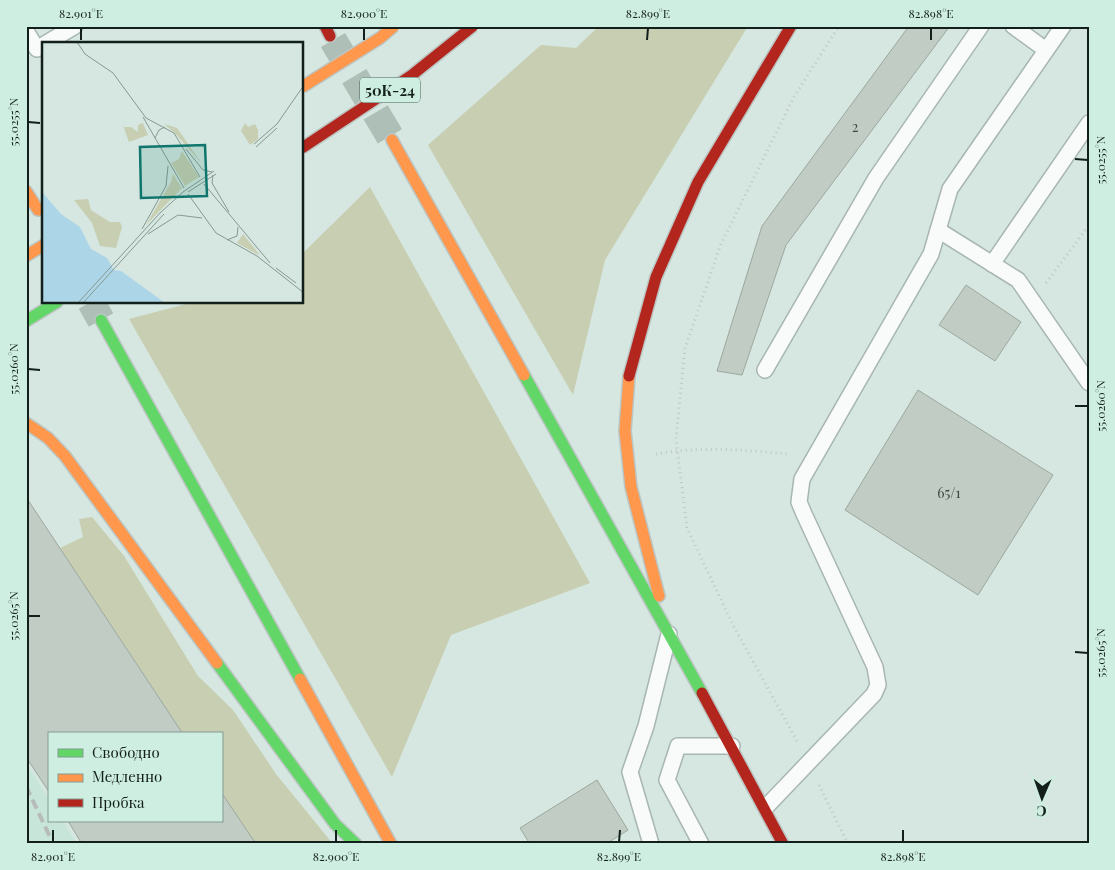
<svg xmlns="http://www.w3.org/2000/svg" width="1115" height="870" font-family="'Playfair Display',serif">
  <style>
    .built { fill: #c7e5d9 }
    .green { fill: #c8ceb1 }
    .building { fill: #c1ccc4; stroke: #9ca79f }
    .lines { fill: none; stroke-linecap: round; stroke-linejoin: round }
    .primary-tunnel { stroke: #aebfb8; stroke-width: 28; stroke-dasharray: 28 14; stroke-linecap: butt }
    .lane-casing { stroke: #a8b6b1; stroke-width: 18 }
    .fast-casing { stroke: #bcc5c2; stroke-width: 14 }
    .slow-casing { stroke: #bcc5c2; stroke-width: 14 }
    .jam-casing { stroke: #bcc5c2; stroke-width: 14 }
    .path { stroke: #c1c6c4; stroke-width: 3; stroke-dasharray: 1 4; stroke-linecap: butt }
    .lane { stroke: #f9fbfa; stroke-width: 15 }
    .fast { stroke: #63d668; stroke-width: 11 }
    .slow { stroke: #ff974d; stroke-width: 11 }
    .jam { stroke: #b3261e; stroke-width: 11 }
    .rail { stroke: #b7bcbb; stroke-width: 4; stroke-dasharray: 10 5; stroke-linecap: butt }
    .slow-bridge-casing { stroke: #bcc5c2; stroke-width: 14; stroke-linecap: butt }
    .jam-bridge-casing { stroke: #bcc5c2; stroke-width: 14; stroke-linecap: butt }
    .slow-bridge { stroke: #ff974d; stroke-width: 11 }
    .jam-bridge { stroke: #b3261e; stroke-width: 11 }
    .ticks { fill: none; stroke: #131f1a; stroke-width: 2 }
    .labels { text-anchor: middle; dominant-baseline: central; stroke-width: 4; stroke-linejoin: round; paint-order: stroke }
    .number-label { font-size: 14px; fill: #3e4a44 }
    .shield { fill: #ceeee1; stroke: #4b5d56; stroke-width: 1 }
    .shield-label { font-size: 15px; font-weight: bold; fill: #131f1a }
    .inset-road { fill: none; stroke: #879791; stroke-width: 1 }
    .view { fill: #0f766e; fill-opacity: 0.15; stroke: #0f766e; stroke-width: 2.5 }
    .inset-edge { fill: none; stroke: #131f1a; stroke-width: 2.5 }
    .neatline { fill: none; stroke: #131f1a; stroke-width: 2 }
    .ticks-label { font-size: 12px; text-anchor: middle; fill: #131f1a }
  </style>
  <rect width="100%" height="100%" fill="#d5e7e0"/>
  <polygon class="built" points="26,763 49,799 49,821 63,821 77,844 26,844"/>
  <g class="green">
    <polygon points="599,26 748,26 605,260 573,395 428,145 541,45 576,48"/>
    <polygon points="370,187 590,583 451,635 392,777 129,319 190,303 302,302 303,253"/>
    <polygon points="92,517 124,556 198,676 233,710 276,774 333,844 256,844 221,792 221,734 183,734 60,548 83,537 79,519"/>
  </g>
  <g class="building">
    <polygon points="909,26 950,26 786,245 742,375 717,371 762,226"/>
    <polygon points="966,285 1021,322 995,361 939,325"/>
    <polygon points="918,390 1053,475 978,595 845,510"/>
    <polygon points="26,497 183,734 49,734 49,792 26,757"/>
    <polygon points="597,780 628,830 606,844 530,844 520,828"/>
    <polygon points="221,792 256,844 82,844 68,821 221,821"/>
  </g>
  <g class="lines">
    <g class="primary-tunnel">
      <polyline points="333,40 392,140"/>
      <polyline points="91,302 101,320"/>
    </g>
    <defs>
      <g id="lane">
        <polyline points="1013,26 1046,50"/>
        <polyline points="26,31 37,49 44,45"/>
        <polyline points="45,44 75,26"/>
        <polyline points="938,230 1018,280 1089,383"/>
        <polyline points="992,264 1089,123"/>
        <polyline points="765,370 876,178 981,26"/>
        <polyline points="766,807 874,694 878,685 875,667 804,514 799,502 802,479 931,254 950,189 1063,26"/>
        <polyline points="651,844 630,772 646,726 669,634"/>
        <polyline points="701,844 667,780 678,746 732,746"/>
      </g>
      <g id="fast">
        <polyline points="101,320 300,679"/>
        <polyline points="26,321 57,302"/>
        <polyline points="524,375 702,693"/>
        <polyline points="217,663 335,824 356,844"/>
      </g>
      <g id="slow">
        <polyline points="392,140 524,375"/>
        <polyline points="26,191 38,210"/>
        <polyline points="26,256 44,245"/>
        <polyline points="629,376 625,431 631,487 659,596"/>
        <polyline points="26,423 48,438 65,456 217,663"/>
        <polyline points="300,679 391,844"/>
      </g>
      <g id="jam">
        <polyline points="325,26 330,36"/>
        <polyline points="629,376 656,277 698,182 791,26"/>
        <polyline points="702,693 783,844"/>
      </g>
    </defs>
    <use href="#lane" class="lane-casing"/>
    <use href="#fast" class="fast-casing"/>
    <use href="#slow" class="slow-casing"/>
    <use href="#jam" class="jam-casing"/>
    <g class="path">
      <polyline points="1046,283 1089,225"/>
      <path d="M656 454C701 446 744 450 789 454"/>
      <polyline points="797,741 733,625 687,528 676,439 685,348 721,244 795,95 839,26"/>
      <polyline points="819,785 848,844"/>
    </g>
    <use href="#lane" class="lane"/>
    <use href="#fast" class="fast"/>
    <use href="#slow" class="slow"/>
    <use href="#jam" class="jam"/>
    <polyline class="rail" points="26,786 50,837"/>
    <defs>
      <polyline id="slow-bridge" points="302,87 380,38 394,26"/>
      <polyline id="jam-bridge" points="302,148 412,75 473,26"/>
    </defs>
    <use href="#slow-bridge" class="slow-bridge-casing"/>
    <use href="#jam-bridge" class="jam-bridge-casing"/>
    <use href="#slow-bridge" class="slow-bridge"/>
    <use href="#jam-bridge" class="jam-bridge"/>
  </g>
  <path class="ticks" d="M81 40V28M364 40V28M647 40 648 28M931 40V28M28 122 40 123M1075 159 1088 160M28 369 40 370M1075 406H1088M28 616H40M1075 652 1088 653M53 842V830M336 842V830M619 842 620 830M903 842V830"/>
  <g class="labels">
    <g class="number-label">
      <text x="855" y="126">2</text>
      <text x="949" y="492">65/1</text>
    </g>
    <rect class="shield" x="360" y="77.5" width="60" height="25" rx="4"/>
    <g class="shield-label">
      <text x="390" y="90">50К-24</text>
    </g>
  </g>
  <g transform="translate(42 42)">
    <rect width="261" height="261" fill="#d5e7e0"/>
    <path d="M80 80 82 85H89L96 90V83L101 81 106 93 87 100ZM203 81 206 85 213 82 216 88V97L208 103 199 89ZM122 82 135 86 160 122 132 90ZM140 109 157 135 143 144 129 121 137 117ZM131 132 140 146 104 183 129 140ZM46 157 49 168 68 180H78L80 185 74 206 58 204 50 181 32 158ZM201 192 217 212V213L195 201Z" fill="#c8ceb1"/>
    <path d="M0 150 19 172 38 185 49 207 65 216 72 228 79 229 123 261H0Z" fill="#acd6e8"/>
    <path class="inset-road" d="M35 0 43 12 71 31 104 76 132 91 158 135M101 75 142 146M113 96 117 88 123 85M212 102 235 82 262 43M214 105 235 86M144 107 161 128 170 130M171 133 170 141 187 170M162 142 228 221M146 150 174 132M146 152 174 191 215 214 262 251M100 187 124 144 126 124M106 192 136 173 160 176M185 198 195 194 196 185M234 226 254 241M35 262 118 171 141 150 172 129M40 262 122 172"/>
    <path class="view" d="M163 103 165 154 99 156 98 105Z"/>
    <rect width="261" height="261" class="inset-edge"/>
  </g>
  <rect width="1115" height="870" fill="none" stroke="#ceeee1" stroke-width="55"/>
  <rect x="48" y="732" width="175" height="90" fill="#ceeee1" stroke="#839b91"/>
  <rect x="58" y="749" width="25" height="8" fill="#63d668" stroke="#839b91"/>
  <text x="92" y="758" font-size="15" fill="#131f1a">Свободно</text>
  <rect x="58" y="774" width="25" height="8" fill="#ff974d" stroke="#839b91"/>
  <text x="92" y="782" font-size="15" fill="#131f1a">Медленно</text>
  <rect x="58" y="799" width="25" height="8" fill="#b3261e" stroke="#839b91"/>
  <text x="92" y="808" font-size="15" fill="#131f1a">Пробка</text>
  <g transform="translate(1042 798) rotate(182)" stroke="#ceeee1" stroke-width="4" paint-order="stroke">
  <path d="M0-4L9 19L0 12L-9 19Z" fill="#131f1a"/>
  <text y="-8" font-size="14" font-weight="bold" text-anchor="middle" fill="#131f1a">С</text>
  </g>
  <rect x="28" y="28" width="1060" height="814" class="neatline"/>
  <g class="ticks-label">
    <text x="81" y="18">82.901°E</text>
    <text x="364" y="18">82.900°E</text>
    <text x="648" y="18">82.899°E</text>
    <text x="931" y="18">82.898°E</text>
    <text transform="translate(14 122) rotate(-90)" y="4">55.0255°N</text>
    <text transform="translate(1101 160) rotate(-90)" y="4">55.0255°N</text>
    <text transform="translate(14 369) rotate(-90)" y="4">55.0260°N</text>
    <text transform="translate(1101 406) rotate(-90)" y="4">55.0260°N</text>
    <text transform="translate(14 616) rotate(-90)" y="4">55.0265°N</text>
    <text transform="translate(1101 653) rotate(-90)" y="4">55.0265°N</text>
    <text x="53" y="861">82.901°E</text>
    <text x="336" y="861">82.900°E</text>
    <text x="619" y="861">82.899°E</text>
    <text x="903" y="861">82.898°E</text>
  </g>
</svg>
